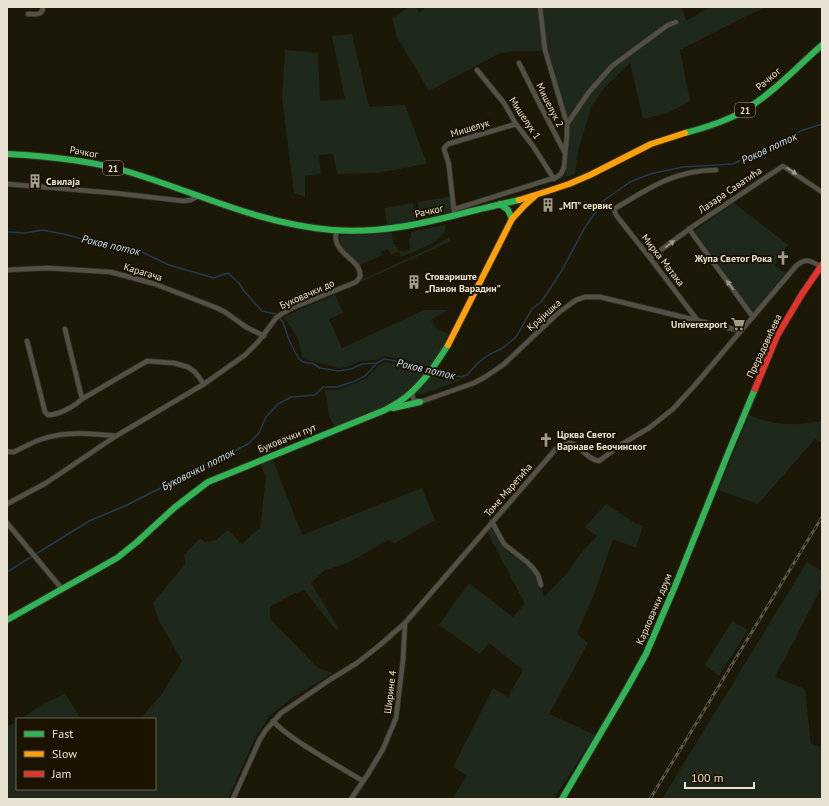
<svg xmlns="http://www.w3.org/2000/svg" width="829" height="806" font-family="'PT Sans',sans-serif">
  <style>
    .green { fill: #1e291b }
    .lines { fill: none; stroke-linecap: round; stroke-linejoin: round }
    .stream { stroke: #243a50; stroke-width: 1.5 }
    .street-casing { stroke: #343126; stroke-width: 6 }
    .fast-casing { stroke: #343126; stroke-width: 8 }
    .slow-casing { stroke: #343126; stroke-width: 8 }
    .jam-casing { stroke: #343126; stroke-width: 8 }
    .street { stroke: #535045; stroke-width: 4.5 }
    .fast { stroke: #30b455; stroke-width: 6 }
    .slow { stroke: #ff9f0a; stroke-width: 6 }
    .jam { stroke: #e5322d; stroke-width: 6 }
    .rail-casing { stroke: #5b584d; stroke-width: 3 }
    .rail { stroke: #1b1200; stroke-width: 1.5; stroke-dasharray: 4.5; stroke-linecap: butt }
    .oneway { fill: #9d998b }
    .labels { text-anchor: middle; dominant-baseline: central; stroke-width: 4; stroke-linejoin: round; paint-order: stroke }
    .shield { fill: #1b1200; stroke: #aaa492; stroke-width: 1 }
    .shield-label { font-size: 9px; font-weight: bold; fill: #e7e2d1 }
    .street-label { font-size: 10px; fill: #e7e2d1; stroke: #1b1200 }
    .poi-label { font-size: 10px; font-weight: bold; fill: #e7e2d1; stroke: #1b1200; text-anchor: start }
    .water-label { font-size: 11px; font-style: italic; fill: #c4dffd; stroke: #1b1200 }
  </style>
  <rect width="100%" height="100%" fill="#1c1808"/>
  <g class="green">
    <polygon points="409,7 416,7 419,13 426,7 682,7 686,21 710,7 767,7 748,15 680,50 690,101 668,113 643,119 630,63 605,87 591,107 578,151 575,174 565,177 567,125 546,51 516,51 500,53 429,91 397,37 392,18"/>
    <polygon points="352,34 369,107 405,105 427,164 376,173 337,174 333,154 319,155 321,174 305,176 305,197 294,193 282,97 285,50 318,53 320,101 345,99 332,36"/>
    <polygon points="452,196 453,210 451,217 424,221 424,216 420,217 418,202"/>
    <polygon points="413,203 417,223 387,228 385,208"/>
    <polygon points="734,203 788,245 776,261 777,262 775,265 776,267 779,268 786,273 753,312 694,231"/>
    <path d="M446 225C446 228 445 231 443 234 435 245 414 251 401 257L399 251 391 255 388 249 381 252 382 255 360 265C353 256 339 249 339 236L392 233 393 244H395V247H397L398 251 410 250 409 239H411V232Z"/>
    <polygon points="449,237 451,241 359,283 361,280 431,248"/>
    <polygon points="335,294 343,313 329,319 342,348 424,310 448,310 431,320 436,328 450,335 441,351 430,367 396,358 384,356 376,360 361,361 350,366 339,368 308,360 302,357 298,338 284,317"/>
    <path d="M385 362 427 372C423 377 419 381 414 386 392 407 364 415 335 427L329 416 325 390H338L356 383 367 378 379 365Z"/>
    <polygon points="434,373 462,380 420,395 417,394 416,391"/>
    <path d="M749 415C775 426 794 426 822 421V443L815 439 758 504 718 490Z"/>
    <polygon points="272,458 302,535 422,488 435,520 395,543 388,540 348,563 325,570 311,583 339,629 336,630 304,590 291,595 270,607 270,619 318,668 333,673 292,698 270,715 256,736 228,799 7,799 7,727 17,721 17,789 155,789 155,719 140,719 162,694 182,661 159,621 153,603 186,563 184,555 200,538 205,542 216,540 228,530 242,544 253,533 260,529 266,477 261,465"/>
    <polygon points="606,504 635,523 643,526 636,548 613,539 594,594 577,634 588,643 549,714 595,735 554,799 452,799 467,776 453,767 493,688 508,697 523,670 489,643 480,654 439,625 469,583 513,617 525,604 488,533 492,526 509,553 528,565 541,585 544,597 569,571 581,553 597,536 585,527"/>
    <polygon points="807,562 822,571 822,587 775,677 805,689 811,744 822,747 822,799 662,799"/>
    <polygon points="732,621 748,630 719,676 705,665"/>
    <polygon points="65,694 81,719 20,719 45,703"/>
  </g>
  <g class="lines">
    <g class="stream">
      <polyline points="7,232 25,233 43,230 68,235 112,247 139,250 148,255 169,265 214,278 228,273 239,283 244,291 262,311 276,314 283,322 289,340 295,352 299,359 303,362 307,363 312,363 320,368 339,371 351,369 362,364 377,363 384,359 396,361 430,370"/>
      <polyline points="434,371 461,377 467,375 478,363 490,354 501,349 509,343 516,337 532,309 542,301 561,272 584,229 603,201 630,182 650,174 683,167 733,164 803,130 822,124"/>
      <polyline points="7,572 89,521 125,506 248,444 259,433 266,417 278,404 291,397 315,395 323,387 337,387 355,381 365,376 377,363"/>
    </g>
    <defs>
      <g id="street">
        <path d="M28 14C35 14 43 16 43 7"/>
        <polyline points="519,63 537,99 565,153"/>
        <polyline points="477,70 504,103 516,124 533,146 554,179"/>
        <polyline points="567,124 589,92 612,66 668,25 676,22"/>
        <polyline points="7,184 114,193 184,201 191,200 198,196"/>
        <polyline points="455,209 557,177 561,174 564,167 567,135 567,124 545,50 540,7"/>
        <path d="M454 211 449 166C448 159 445 154 444 148L448 144 516 124"/>
        <polyline points="689,229 753,317"/>
        <polyline points="650,258 692,227 783,166 822,192"/>
        <polyline points="7,270 48,268 110,272 122,275 155,284 217,308 225,312 246,327 264,336"/>
        <path d="M698 321 650 258 616 215 614 210 616 208C649 188 675 170 716 170"/>
        <polyline points="65,329 82,399"/>
        <path d="M27 341 45 412 48 415C59 415 75 406 82 399L147 361 174 363 188 367 195 372 204 384"/>
        <polyline points="413,391 412,395 414,400 420,402 474,383 485,377 503,365 558,313 569,305 576,300 585,297 600,297 741,331"/>
        <path d="M7 451 10 452H14C22 448 31 443 39 440 64 431 91 433 116 436"/>
        <path d="M7 504 46 483 116 436 204 384 245 355 258 342 276 318 283 313 292 308 356 282 360 277C363 262 338 255 336 240 335 236 336 233 337 230"/>
        <polyline points="492,522 504,544 527,562 533,568 538,575 541,585"/>
        <polyline points="7,523 62,589"/>
        <path d="M273 721C282 731 292 737 302 744 322 757 343 769 363 781"/>
        <path d="M233 799 260 739 266 730 281 713 331 679 357 663 380 645 405 623 555 450C577 430 581 459 599 461L622 444 649 428 673 409 695 385 796 266C805 258 811 260 821 267"/>
        <polyline points="351,799 368,774 383,749 396,718 403,660 405,623"/>
      </g>
      <g id="fast">
        <path d="M685 133C704 128 724 122 742 112 772 94 796 68 822 45"/>
        <path d="M7 154C49 156 89 160 129 172 198 193 259 224 332 230 380 234 426 223 472 211 488 207 503 204 519 200"/>
        <polyline points="500,204 508,210 512,219"/>
        <polyline points="393,408 420,402"/>
        <path d="M7 620 117 558 137 542 174 508 208 482 385 410C392 406 400 402 407 396 424 382 436 364 448 345"/>
        <polyline points="562,799 626,690 646,654 678,579 727,456 755,389"/>
      </g>
      <g id="slow">
        <polyline points="519,200 548,191 569,184 590,175 651,144 685,133"/>
        <polyline points="448,345 512,219 525,205 535,196"/>
      </g>
      <polyline id="jam" points="755,389 777,336 802,294 822,265"/>
    </defs>
    <use href="#street" class="street-casing"/>
    <use href="#fast" class="fast-casing"/>
    <use href="#slow" class="slow-casing"/>
    <use href="#jam" class="jam-casing"/>
    <use href="#street" class="street"/>
    <use href="#fast" class="fast"/>
    <use href="#slow" class="slow"/>
    <use href="#jam" class="jam"/>
    <defs>
      <polyline id="rail" points="650,799 822,517"/>
    </defs>
    <use href="#rail" class="rail-casing"/>
    <use href="#rail" class="rail"/>
  </g>
  <defs><path id="oneway-solid" d="M-6-.8H1V-3.2L6.5 0L1 3.2V.8H-6Z"/></defs>
  <g class="oneway">
    <use href="#oneway-solid" transform="translate(792 171) rotate(34)"/>
    <use href="#oneway-solid" transform="translate(670 244) rotate(-37)"/>
    <use href="#oneway-solid" transform="translate(730 285) rotate(-126)"/>
  </g>
  <defs>
    <symbol id="building-bare" viewBox="-9 -9 18 18"><path d="M-4-6H4V6H1V3H-1V6H-4ZM-2.5-4.3h1.7v1.8h-1.7ZM.8-4.3h1.7v1.8H.8ZM-2.5-1h1.7V.8h-1.7ZM.8-1h1.7V.8H.8Z" fill="#a09b8b" stroke="#1b1200" stroke-width="2.5" paint-order="stroke"/></symbol>
    <symbol id="church-bare" viewBox="-9 -9 18 18"><path d="M-1.2-6h2.4v3.5h3.3v2.4h-3.3V6h-2.4V-.1h-3.3v-2.4h3.3Z" fill="#a09b8b" stroke="#1b1200" stroke-width="2.5" paint-order="stroke"/></symbol>
    <symbol id="supermarket-bare" viewBox="-9 -9 18 18"><path d="M-6-5.5h2.5l.6 2H6L4.5 2H-2.5L-4.4-4H-6ZM-1.5 3.2a1.3 1.3 0 1 0 .1 0ZM3 3.2a1.3 1.3 0 1 0 .1 0Z" fill="#a09b8b" stroke="#1b1200" stroke-width="2.5" paint-order="stroke"/></symbol>
  </defs>
  <g fill-rule="evenodd">
    <use href="#building-bare" x="25" y="171" width="20" height="20"/>
    <use href="#building-bare" x="538" y="195" width="20" height="20"/>
    <use href="#church-bare" x="773" y="248" width="20" height="20"/>
    <use href="#building-bare" x="404" y="272" width="20" height="20"/>
    <use href="#supermarket-bare" x="728" y="314" width="20" height="20"/>
    <use href="#church-bare" x="536" y="430" width="20" height="20"/>
  </g>
  <g class="labels">
    <g class="shield">
      <rect x="735" y="103" width="20" height="14" rx="3"/>
      <rect x="103" y="161" width="20" height="14" rx="3"/>
    </g>
    <g class="shield-label">
      <text x="745" y="110">21</text>
      <text x="113" y="168">21</text>
    </g>
    <g class="street-label">
      <text transform="translate(768 79) rotate(-41)">Рачког</text>
      <text transform="translate(550 105) rotate(63)">Мишелук 2</text>
      <text transform="translate(525 118) rotate(56)">Мишелук 1</text>
      <text transform="translate(470 128) rotate(-17)">Мишелук</text>
      <text transform="translate(84 152) rotate(10)">Рачког</text>
      <text transform="translate(730 190) rotate(-34)">Лазара Саватића</text>
      <text transform="translate(429 211) rotate(-13)">Рачког</text>
      <text transform="translate(663 260) rotate(52)">Мирка Матака</text>
      <text transform="translate(143 272) rotate(17)">Карагача</text>
      <text transform="translate(307 294) rotate(-24)">Буковачки до</text>
      <text transform="translate(544 315) rotate(-42)">Крајишка</text>
      <text transform="translate(764 346) rotate(-65)">Прерадовићева</text>
      <text transform="translate(287 438) rotate(-22)">Буковачки пут</text>
      <text transform="translate(508 490) rotate(-49)">Томе Маретића</text>
      <text transform="translate(654 609) rotate(-67)">Карловачки друм</text>
      <text transform="translate(390 692) rotate(-83)">Ширине 4</text>
    </g>
    <g class="poi-label">
      <text x="46" y="181">Свилаја</text>
      <text x="559" y="205">„МП” сервис</text>
      <text x="772" y="258" text-anchor="end">Жупа Светог Рока</text>
      <text x="425" y="276">Стовариште<tspan x="425" dy="12">„Панон Варадин”</tspan></text>
      <text x="727" y="324" text-anchor="end">Univerexport</text>
      <text x="557" y="434">Црква Светог<tspan x="557" dy="12">Варнаве Беочинског</tspan></text>
    </g>
    <g class="water-label">
      <text transform="translate(769 148) rotate(-25)">Роков поток</text>
      <text transform="translate(111 245) rotate(13)">Роков поток</text>
      <text transform="translate(426 369) rotate(13)">Роков поток</text>
      <text transform="translate(198 469) rotate(-27)">Буковачки поток</text>
    </g>
  </g>
  <rect width="829" height="806" fill="none" stroke="#e7e2d1" stroke-width="16"/>
  <rect x="16" y="718" width="140" height="72" fill="#1b1200" stroke="#6d6554"/>
  <rect x="24" y="731" width="20" height="6" fill="#30b455" stroke="#6d6554"/>
  <text x="52" y="738" font-size="12" fill="#e7e2d1">Fast</text>
  <rect x="24" y="751" width="20" height="6" fill="#ff9f0a" stroke="#6d6554"/>
  <text x="52" y="758" font-size="12" fill="#e7e2d1">Slow</text>
  <rect x="24" y="771" width="20" height="6" fill="#e5322d" stroke="#6d6554"/>
  <text x="52" y="778" font-size="12" fill="#e7e2d1">Jam</text>
  <path d="M685 782v6h69v-6" fill="none" stroke="#e7e2d1" stroke-width="2"/>
  <text x="691" y="782" font-size="12" fill="#e7e2d1" stroke="#1b1200" stroke-width="3" paint-order="stroke">100 m</text>
</svg>
